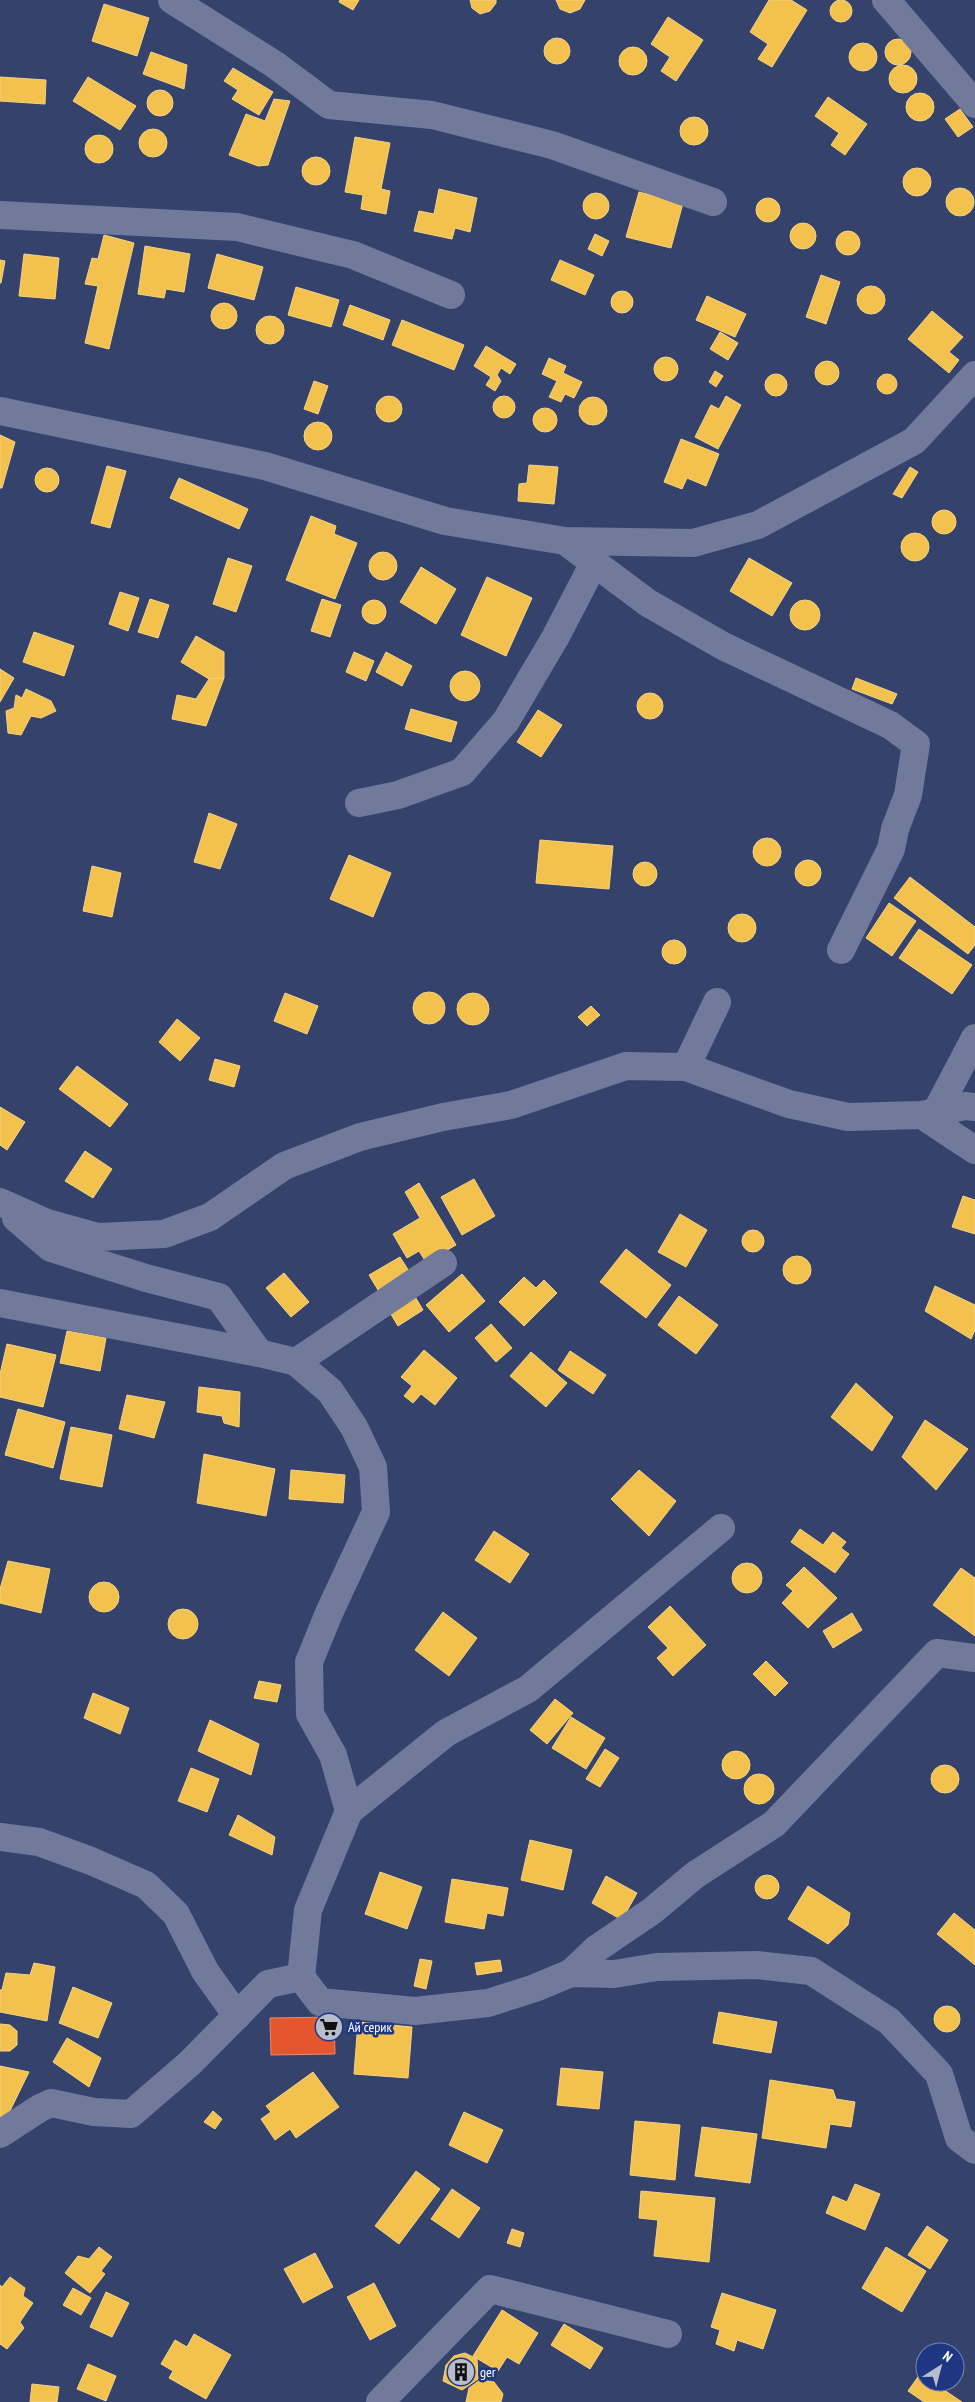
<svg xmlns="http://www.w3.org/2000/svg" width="975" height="2402" font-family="'PT Sans Narrow',sans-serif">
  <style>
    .homes { fill: #f2c14e; stroke: #f6d483 }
    .shops { fill: #e4572e; stroke: #ec896d }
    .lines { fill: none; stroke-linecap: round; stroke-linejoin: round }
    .street { stroke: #717a9a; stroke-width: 28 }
    .labels { text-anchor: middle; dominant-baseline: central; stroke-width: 5; stroke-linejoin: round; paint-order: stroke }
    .poi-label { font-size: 14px; fill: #fff; stroke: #1f3683; text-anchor: start }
  </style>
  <rect width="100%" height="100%" fill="#35436c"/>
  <g class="homes">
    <circle cx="841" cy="11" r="11"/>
    <polygon points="340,0 359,0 353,10 339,2"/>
    <polygon points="470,0 496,0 496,3 490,11 480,14 472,8"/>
    <polygon points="556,0 585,0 580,9 570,13 560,9"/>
    <polygon points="769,0 791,0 807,10 772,67 758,59 768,44 750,32"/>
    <polygon points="104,4 149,18 137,56 92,41"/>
    <polygon points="668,17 703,40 676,81 661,71 670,57 651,44"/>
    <circle cx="557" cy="51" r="13"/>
    <circle cx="898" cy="52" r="13"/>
    <circle cx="863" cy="57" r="14"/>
    <circle cx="633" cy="61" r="14"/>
    <polygon points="151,52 187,65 184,89 143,74"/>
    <circle cx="903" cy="79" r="14"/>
    <polygon points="233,68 273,92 259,115 232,99 238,90 224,81"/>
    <polygon points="0,77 46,80 45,104 0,101"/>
    <polygon points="88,77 136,106 120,130 73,101"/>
    <circle cx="160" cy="103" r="13"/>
    <circle cx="920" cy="107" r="14"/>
    <polygon points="828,97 867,124 845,155 831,145 839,133 815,116"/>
    <polygon points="274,99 290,101 268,165 258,166 229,155 246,114 265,121"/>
    <polygon points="960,109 973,127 958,137 945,119"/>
    <circle cx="694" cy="131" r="14"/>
    <circle cx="153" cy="143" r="14"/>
    <circle cx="99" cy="149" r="14"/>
    <polygon points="355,137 390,143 381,189 390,191 386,214 361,209 363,195 345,192"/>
    <circle cx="316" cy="171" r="14"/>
    <circle cx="917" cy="182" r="14"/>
    <circle cx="960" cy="202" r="14"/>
    <polygon points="439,189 477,198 470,232 455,228 452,239 414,231 419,211 434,214"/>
    <polygon points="639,192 683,203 671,248 626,237"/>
    <circle cx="596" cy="206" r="13"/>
    <circle cx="768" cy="210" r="12"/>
    <circle cx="803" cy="236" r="13"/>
    <circle cx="848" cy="243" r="12"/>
    <polygon points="595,234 609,241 602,256 588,249"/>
    <polygon points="104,235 134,243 109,349 85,343 98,286 85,284 92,258 98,259"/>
    <polygon points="145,246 190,254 184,292 166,289 164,298 138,294"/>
    <polygon points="24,254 59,258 55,299 19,296"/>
    <polygon points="217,254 263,267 254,300 208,288"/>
    <polygon points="0,260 5,261 1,283 0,283"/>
    <polygon points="560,260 594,275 585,295 551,280"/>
    <polygon points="821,275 840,282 826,324 806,317"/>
    <circle cx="871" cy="300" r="14"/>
    <polygon points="296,287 339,300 331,327 288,315"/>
    <circle cx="622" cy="302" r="11"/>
    <polygon points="707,296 746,314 735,337 696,320"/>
    <circle cx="224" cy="316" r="13"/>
    <polygon points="350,305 390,320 383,340 343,325"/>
    <polygon points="932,311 963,337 949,352 959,360 949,373 908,339"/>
    <circle cx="270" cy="330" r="14"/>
    <polygon points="402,320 464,345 454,370 392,345"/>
    <polygon points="720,332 738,343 728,360 710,349"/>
    <polygon points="486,346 516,364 510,374 501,368 497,375 501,381 495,391 486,385 491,377 474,366"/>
    <circle cx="666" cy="369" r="12"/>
    <polygon points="549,358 566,366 563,373 582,382 574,398 565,394 561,402 549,397 557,381 542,374"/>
    <circle cx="827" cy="373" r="12"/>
    <polygon points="715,371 723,376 716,387 709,382"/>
    <circle cx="887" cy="384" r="10"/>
    <circle cx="776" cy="385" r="11"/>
    <polygon points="314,381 328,386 318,414 304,409"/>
    <circle cx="504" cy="407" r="11"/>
    <circle cx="389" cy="409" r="13"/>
    <polygon points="726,396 741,405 718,449 695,437 711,405 719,409"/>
    <circle cx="593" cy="411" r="14"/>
    <circle cx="545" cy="420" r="12"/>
    <circle cx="318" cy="436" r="14"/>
    <polygon points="0,435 15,442 2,488 0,488"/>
    <polygon points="681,439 719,454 706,486 687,478 682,489 664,482"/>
    <polygon points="529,465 558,467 554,504 518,501 519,484 527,483"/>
    <polygon points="107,466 126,471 110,528 91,523"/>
    <polygon points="910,467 918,472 902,498 893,494"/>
    <circle cx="47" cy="480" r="12"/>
    <polygon points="179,478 248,509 239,529 170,498"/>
    <circle cx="944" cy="522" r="12"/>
    <polygon points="311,516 336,526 334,534 357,543 335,599 286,580"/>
    <circle cx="915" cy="547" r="14"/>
    <circle cx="383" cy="566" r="14"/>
    <polygon points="228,558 252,566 236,612 213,604"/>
    <polygon points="749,558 792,583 772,616 730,591"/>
    <polygon points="421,567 456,589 436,624 400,602"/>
    <polygon points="487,577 532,598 506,656 461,635"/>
    <polygon points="120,592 139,598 128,631 109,624"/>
    <polygon points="150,599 169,605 158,638 138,632"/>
    <polygon points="322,599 341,605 330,637 311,631"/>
    <circle cx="805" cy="615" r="15"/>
    <circle cx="374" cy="612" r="12"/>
    <polygon points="34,632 74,646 64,676 23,662"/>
    <polygon points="196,636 224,652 224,678 209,679 181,662"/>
    <polygon points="354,652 374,661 366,681 346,672"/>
    <polygon points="386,652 412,666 402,686 376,672"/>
    <polygon points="0,669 14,678 0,702"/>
    <circle cx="465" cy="686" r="15"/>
    <polygon points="224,678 206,726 172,719 177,695 196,699 209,679"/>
    <polygon points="856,678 897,694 892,704 852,689"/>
    <polygon points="26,689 51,701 56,711 41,718 31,716 21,735 8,733 6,711 14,708 16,695 22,698"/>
    <circle cx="650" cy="706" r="13"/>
    <polygon points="411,709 457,722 451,742 405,729"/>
    <polygon points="538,710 562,725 541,757 517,742"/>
    <polygon points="209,813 237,824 220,869 194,862"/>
    <circle cx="767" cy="852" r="14"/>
    <polygon points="540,840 613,846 609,889 536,883"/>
    <polygon points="349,855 391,873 373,917 330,899"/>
    <circle cx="808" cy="873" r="13"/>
    <circle cx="645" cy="874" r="12"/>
    <polygon points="92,866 121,873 112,917 83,911"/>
    <polygon points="910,877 975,927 975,945 968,954 894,898"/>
    <polygon points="889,903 916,921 892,956 866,938"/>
    <circle cx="742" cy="928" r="14"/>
    <polygon points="919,929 972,965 952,994 899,958"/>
    <circle cx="674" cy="952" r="12"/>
    <circle cx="429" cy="1008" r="16"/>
    <polygon points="285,993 318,1006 307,1034 274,1021"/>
    <circle cx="473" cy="1009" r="16"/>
    <polygon points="591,1006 600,1015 587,1026 578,1017"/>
    <polygon points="177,1019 200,1038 180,1061 159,1042"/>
    <polygon points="215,1059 240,1066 234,1087 209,1080"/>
    <polygon points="77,1066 128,1104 110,1127 59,1089"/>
    <polygon points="0,1107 25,1122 7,1150 0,1145"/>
    <polygon points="85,1151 112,1169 93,1198 65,1181"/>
    <polygon points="474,1179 495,1216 462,1235 441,1197"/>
    <polygon points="419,1183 456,1245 426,1262 419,1251 407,1258 393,1234 420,1218 405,1192"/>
    <polygon points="963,1196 975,1200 975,1234 952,1227"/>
    <polygon points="680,1214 707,1230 686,1267 658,1252"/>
    <circle cx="753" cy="1241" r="11"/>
    <polygon points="626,1249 671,1285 646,1318 600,1282"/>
    <circle cx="797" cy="1270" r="14"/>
    <polygon points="400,1257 412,1276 381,1295 369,1275"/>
    <polygon points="284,1273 309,1302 291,1317 266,1288"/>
    <polygon points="462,1274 485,1301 449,1332 426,1305"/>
    <polygon points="524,1277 536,1288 544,1280 557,1293 524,1326 499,1302"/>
    <polygon points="935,1286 975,1305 975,1330 971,1339 925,1311"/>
    <polygon points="414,1295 423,1310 398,1326 389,1311"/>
    <polygon points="679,1296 718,1325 696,1354 658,1325"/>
    <polygon points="491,1324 512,1348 496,1362 475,1338"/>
    <polygon points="67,1331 106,1338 100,1371 60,1363"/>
    <polygon points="7,1344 56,1355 43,1407 0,1397 0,1374"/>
    <polygon points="424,1350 457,1378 435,1405 421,1394 413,1403 404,1396 412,1386 401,1377"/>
    <polygon points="570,1351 606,1375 593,1394 558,1370"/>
    <polygon points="531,1352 567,1383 546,1407 510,1376"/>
    <polygon points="856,1383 893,1417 872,1451 831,1417"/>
    <polygon points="199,1387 240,1392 239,1427 224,1423 222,1416 197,1412"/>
    <polygon points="127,1395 165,1402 154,1438 119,1429"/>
    <polygon points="18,1409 65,1422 53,1468 5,1455"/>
    <polygon points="925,1420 968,1449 936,1490 902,1457"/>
    <polygon points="71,1427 112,1435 102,1487 60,1479"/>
    <polygon points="204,1454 275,1469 266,1516 197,1503"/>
    <polygon points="291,1470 345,1475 343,1503 289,1499"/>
    <polygon points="639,1470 676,1501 649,1536 611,1499"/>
    <polygon points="800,1529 823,1545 833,1532 846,1542 841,1548 849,1554 835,1573 791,1542"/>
    <polygon points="494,1531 529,1554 510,1583 475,1560"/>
    <polygon points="8,1561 50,1569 41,1613 0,1603 0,1589"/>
    <circle cx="747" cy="1578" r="15"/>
    <polygon points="804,1567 837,1598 808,1628 782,1603 793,1591 786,1585"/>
    <polygon points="961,1568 975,1578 975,1636 933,1605"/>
    <circle cx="104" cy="1597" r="15"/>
    <polygon points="670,1606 706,1645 673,1676 657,1658 668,1648 648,1627"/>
    <circle cx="183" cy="1624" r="15"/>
    <polygon points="443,1612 477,1638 449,1676 415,1650"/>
    <polygon points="852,1613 862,1630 833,1648 823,1631"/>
    <polygon points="766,1661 788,1683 775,1696 753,1674"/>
    <polygon points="259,1681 281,1685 277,1702 254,1698"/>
    <polygon points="93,1693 129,1708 120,1734 84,1718"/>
    <polygon points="555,1699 573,1713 547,1744 530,1730"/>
    <polygon points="571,1717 605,1738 586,1769 552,1748"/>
    <polygon points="210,1720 259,1744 251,1775 198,1751"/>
    <polygon points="605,1749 619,1758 600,1787 586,1779"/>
    <circle cx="736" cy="1765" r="14"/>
    <circle cx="945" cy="1779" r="14"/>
    <polygon points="191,1768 219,1779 207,1812 178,1801"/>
    <circle cx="759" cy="1789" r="15"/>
    <polygon points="238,1815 275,1837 272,1855 229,1835"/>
    <polygon points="530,1840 572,1850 563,1890 521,1880"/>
    <polygon points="380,1872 422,1887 407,1929 365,1914"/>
    <circle cx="767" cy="1887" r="12"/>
    <polygon points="606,1876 637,1893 622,1920 592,1903"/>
    <polygon points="452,1879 508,1888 503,1916 487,1913 484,1929 445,1922"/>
    <polygon points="808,1886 850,1913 848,1925 828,1944 788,1919"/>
    <polygon points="954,1913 975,1930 975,1965 937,1934"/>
    <polygon points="420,1959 432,1961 426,1989 414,1986"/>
    <polygon points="500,1960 502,1971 477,1975 475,1963"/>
    <polygon points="34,1963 55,1967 47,2021 0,2012 0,1990 2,1990 6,1973 30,1975"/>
    <polygon points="73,1987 112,2003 98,2038 59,2023"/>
    <circle cx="947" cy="2019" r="13"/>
    <polygon points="719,2012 777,2022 771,2053 713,2043"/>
    <polygon points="358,2022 412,2027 408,2078 354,2074"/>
    <polygon points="0,2024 10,2025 17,2031 17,2045 10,2051 0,2051"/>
    <polygon points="67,2038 101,2058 89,2087 53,2062"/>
    <polygon points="0,2066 29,2072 6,2119 0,2117"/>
    <polygon points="561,2068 603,2072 599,2109 557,2105"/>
    <polygon points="313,2072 339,2107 296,2138 290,2129 275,2140 261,2119 271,2112 266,2106"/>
    <polygon points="770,2080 833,2090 836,2099 855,2102 851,2127 830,2124 826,2148 762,2138"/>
    <polygon points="213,2111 222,2119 215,2129 204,2122"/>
    <polygon points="464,2112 503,2130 487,2163 449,2145"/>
    <polygon points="635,2121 680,2125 675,2180 630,2175"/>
    <polygon points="702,2127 757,2134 750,2183 695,2176"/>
    <polygon points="416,2171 440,2189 399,2244 375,2226"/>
    <polygon points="855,2184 880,2194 865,2230 826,2213 833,2196 847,2202"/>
    <polygon points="452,2189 480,2208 459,2238 431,2219"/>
    <polygon points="641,2191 715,2198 709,2262 654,2256 658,2220 639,2218"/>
    <polygon points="927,2226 948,2240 930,2269 908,2255"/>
    <polygon points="512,2229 524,2233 520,2247 507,2243"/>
    <polygon points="99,2247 112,2257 101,2271 105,2274 90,2293 65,2273 78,2256 89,2259"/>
    <polygon points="886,2247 926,2271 902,2312 862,2288"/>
    <polygon points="315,2253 333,2287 303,2303 284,2269"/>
    <polygon points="10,2277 25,2288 23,2296 33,2303 20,2322 24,2328 7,2349 0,2344 0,2285 2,2287"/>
    <polygon points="374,2283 396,2326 370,2340 347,2297"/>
    <polygon points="73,2288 91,2298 81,2315 63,2305"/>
    <polygon points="106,2292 129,2303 112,2337 90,2327"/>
    <polygon points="722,2293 776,2310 763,2349 737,2340 734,2351 716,2344 720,2330 711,2327"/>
    <polygon points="502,2310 538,2333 519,2364 507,2357 498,2371 473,2356"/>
    <polygon points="564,2324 603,2348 590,2369 551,2345"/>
    <polygon points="194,2334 231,2355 206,2399 169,2378 173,2371 161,2364 175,2340 187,2347"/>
    <polygon points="465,2353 477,2359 478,2379 462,2390 443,2381 446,2365 454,2356"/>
    <polygon points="88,2364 116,2376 106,2401 77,2389"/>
    <polygon points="920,2374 925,2377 925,2382 932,2382 962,2402 924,2402 908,2391"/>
    <polygon points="480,2380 494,2382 503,2394 501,2402 466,2402 469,2388"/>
    <polygon points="32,2384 59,2387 57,2402 30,2402"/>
  </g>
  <polygon class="shops" points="334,2017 335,2054 271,2055 270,2018"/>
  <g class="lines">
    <g class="street">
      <polyline points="172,0 274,64 329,105 432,115 552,145 713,202"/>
      <polyline points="886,0 975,104"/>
      <polyline points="0,215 237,227 353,255 451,295"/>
      <polyline points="0,411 265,466 445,521 565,541 693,543 758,525 914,441 975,375"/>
      <polyline points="565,541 648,603 723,646 890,725 916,744 908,795 895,829 891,849 841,950"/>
      <polyline points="359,803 398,795 462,772 506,721 555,638 594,563"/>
      <polyline points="686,1067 717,1002"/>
      <polyline points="936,1112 975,1038"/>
      <polyline points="922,1115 975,1150"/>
      <polyline points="0,1202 47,1223 98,1237 164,1234 210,1217 284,1166 360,1137 443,1117 511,1105 626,1066 686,1067 789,1104 848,1117 922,1115 965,1106 975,1107"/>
      <polyline points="16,1218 51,1248 146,1278 219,1297 259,1353"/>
      <polyline points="0,1303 259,1353 296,1362 443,1263"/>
      <polyline points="296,1362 330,1391 354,1427 373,1467 376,1512 329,1613 309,1662 310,1714 333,1755 349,1811 308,1910 301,1977"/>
      <polyline points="349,1811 446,1733 528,1689 721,1528"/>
      <polyline points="0,1837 39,1842 91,1861 146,1885 176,1914 205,1971 237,2016"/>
      <polyline points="571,1973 596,1949 652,1911 695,1875 774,1824 937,1653 975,1658"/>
      <polyline points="0,2134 40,2108 51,2103 94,2112 131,2114 190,2063 268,1984 301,1977 320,2002 415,2011 488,2003 535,1988 571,1973 614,1974 657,1967 757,1965 811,1971 889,2021 939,2074 959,2138 975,2150"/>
      <polyline points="380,2402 490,2289 668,2334"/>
    </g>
  </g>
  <defs>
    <symbol id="supermarket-disc" viewBox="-11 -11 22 22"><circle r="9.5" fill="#b8bdcc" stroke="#1f3683"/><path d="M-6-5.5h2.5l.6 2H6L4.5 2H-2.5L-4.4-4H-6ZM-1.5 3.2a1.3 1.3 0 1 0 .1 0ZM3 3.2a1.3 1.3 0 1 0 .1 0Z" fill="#111"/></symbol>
    <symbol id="building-disc" viewBox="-11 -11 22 22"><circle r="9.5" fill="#b8bdcc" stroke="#1f3683"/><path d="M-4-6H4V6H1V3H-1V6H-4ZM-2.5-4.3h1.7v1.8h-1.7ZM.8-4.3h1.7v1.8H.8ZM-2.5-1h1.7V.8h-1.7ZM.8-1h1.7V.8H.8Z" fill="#111"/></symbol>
  </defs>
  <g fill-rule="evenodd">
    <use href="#supermarket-disc" x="313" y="2011" width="32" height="32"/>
    <use href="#building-disc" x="445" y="2356" width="32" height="32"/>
  </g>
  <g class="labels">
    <g class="poi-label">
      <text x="348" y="2027">Ай серик</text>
      <text x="480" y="2372">ger</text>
    </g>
  </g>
  <g transform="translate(940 2367) rotate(36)"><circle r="24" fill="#1f3683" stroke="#7986b5"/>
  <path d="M0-4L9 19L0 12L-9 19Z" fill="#b8bdcc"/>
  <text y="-8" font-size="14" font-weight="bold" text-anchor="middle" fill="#ffffff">N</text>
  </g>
</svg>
